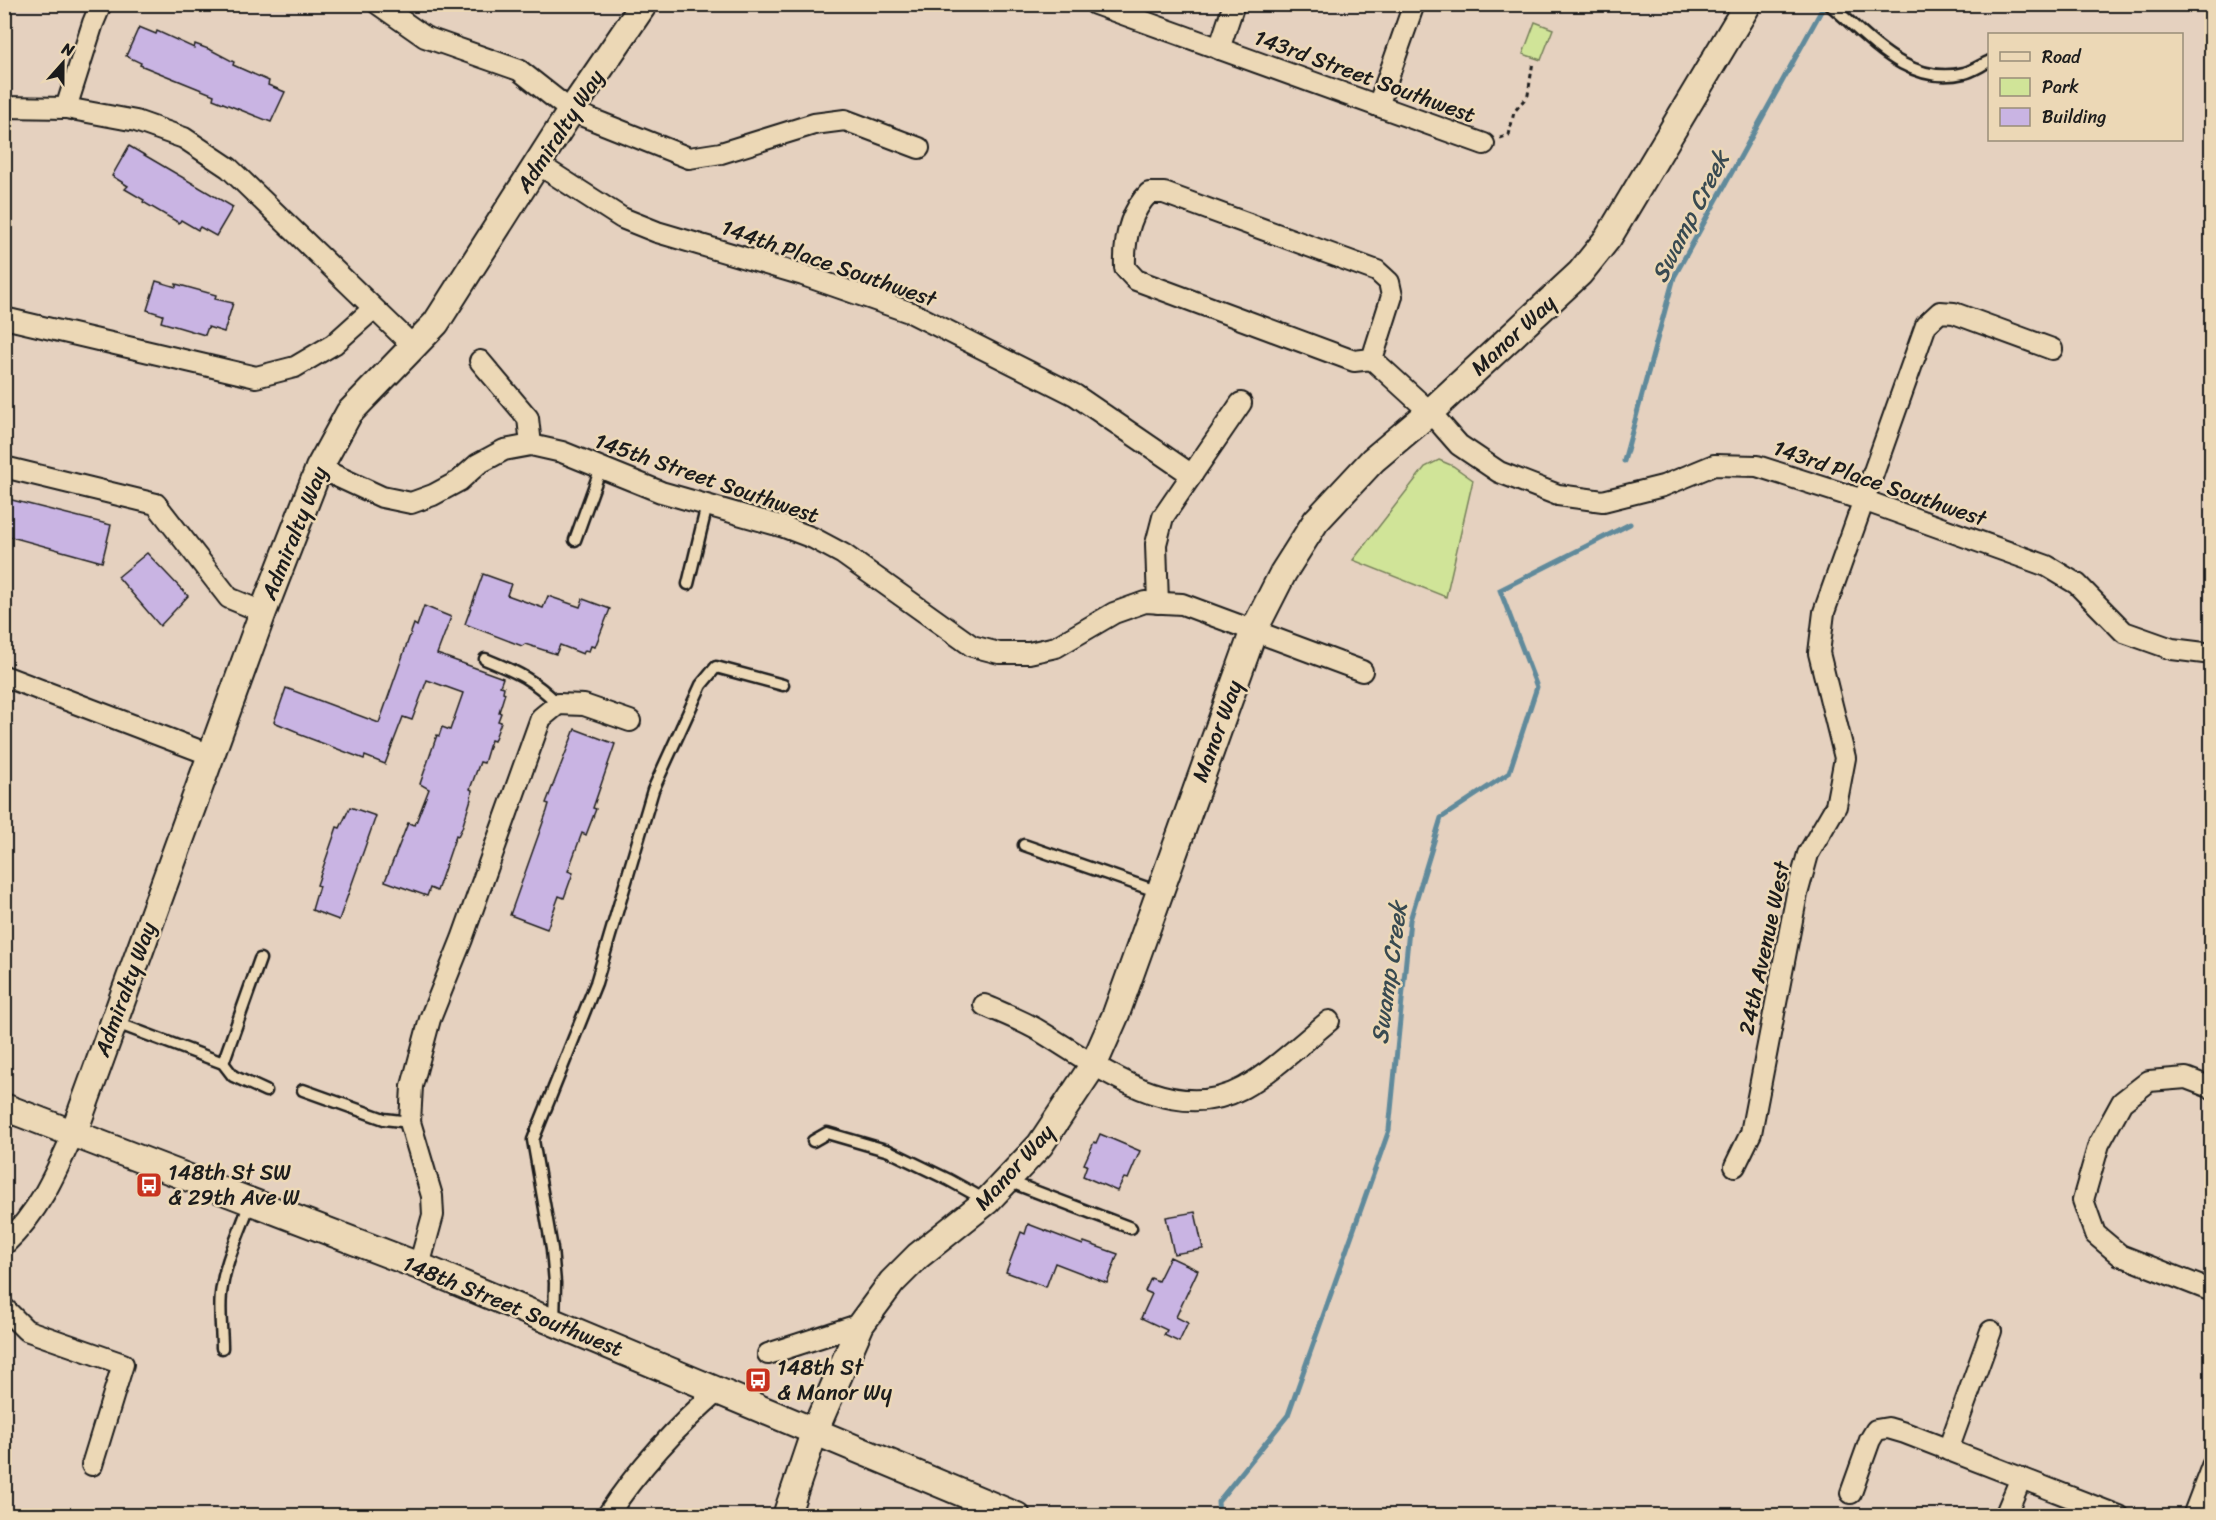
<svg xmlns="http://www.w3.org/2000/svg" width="2216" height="1520" font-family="Sriracha,sans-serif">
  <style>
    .green { fill: #d0e498; stroke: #76805a; stroke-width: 1.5 }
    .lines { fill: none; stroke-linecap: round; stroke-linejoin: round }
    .stream { stroke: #608a9b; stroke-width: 5 }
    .building { fill: #c9b4e3; stroke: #1c1c1c; stroke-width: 1.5 }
    .service-casing { stroke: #1c1c1c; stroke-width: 15 }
    .minor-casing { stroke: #1c1c1c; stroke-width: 24 }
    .tertiary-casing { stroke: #1c1c1c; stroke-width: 30 }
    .path { stroke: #1c1c1c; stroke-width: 3; stroke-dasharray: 4.5 4.5; stroke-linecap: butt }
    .service { stroke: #ecd8b6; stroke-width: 10 }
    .minor { stroke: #ecd8b6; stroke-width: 20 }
    .tertiary { stroke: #ecd8b6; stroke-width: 26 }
    .labels { text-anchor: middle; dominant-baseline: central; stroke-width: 5; stroke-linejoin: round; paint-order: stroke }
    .street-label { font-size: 22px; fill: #1c1c1c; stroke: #ecd8b6 }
    .poi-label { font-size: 22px; fill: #1c1c1c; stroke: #ecd8b6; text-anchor: start }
    .water-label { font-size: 24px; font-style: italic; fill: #384a51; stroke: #ecd8b6 }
  </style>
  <rect width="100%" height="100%" fill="#e5d1bf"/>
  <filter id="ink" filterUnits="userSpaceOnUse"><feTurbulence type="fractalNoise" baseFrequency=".0167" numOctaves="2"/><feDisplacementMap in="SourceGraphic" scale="12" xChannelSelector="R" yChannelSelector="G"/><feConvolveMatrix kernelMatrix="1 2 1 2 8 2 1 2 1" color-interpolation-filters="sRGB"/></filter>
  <g filter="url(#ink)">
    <g class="green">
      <polygon points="1535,22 1553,29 1541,60 1523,54"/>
      <polygon points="1439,460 1453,466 1473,480 1446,597 1353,560 1425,467"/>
    </g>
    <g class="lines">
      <g class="stream">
        <polyline points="1624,461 1674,277 1825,4"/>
        <polyline points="1219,1516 1218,1502 1288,1415 1389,1130 1410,920 1441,818 1509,773 1537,687 1500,590 1630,524"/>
      </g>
    </g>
    <g class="building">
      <polygon points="139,27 156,34 157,31 194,48 195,44 211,50 234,62 233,65 269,81 268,85 285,92 271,122 213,99 214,95 140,65 141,63 126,56"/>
      <polygon points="129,146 233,207 216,236 200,227 198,230 181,220 179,223 143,202 144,200 125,189 128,186 112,176"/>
      <polygon points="156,281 176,287 176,284 216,295 215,299 233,303 224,332 208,327 205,335 161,322 163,315 147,310"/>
      <polygon points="4,498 111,525 102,562 4,535"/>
      <polygon points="147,553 188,596 160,626 118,577"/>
      <polygon points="483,574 511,584 507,595 543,608 548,596 580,607 583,599 610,609 595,647 591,646 589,651 585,650 583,654 560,645 556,654 525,644 522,646 465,624"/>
      <polygon points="424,606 451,617 437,654 503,678 500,686 504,687 503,692 505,693 499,712 501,713 498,721 501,722 494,741 491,740 484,763 480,762 470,789 472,790 471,799 462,828 458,836 456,835 437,891 430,888 427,896 385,881 408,823 415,825 429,789 420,784 437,735 439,736 442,727 450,730 463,693 427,680 412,720 403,717 385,764 365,756 364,759 298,734 298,732 274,722 286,688 379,723 414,624 417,626"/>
      <polygon points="575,729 615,744 593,808 596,809 586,835 582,833 568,871 573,873 564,898 559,896 547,929 510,915 547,811 549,804 546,803"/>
      <polygon points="350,807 376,816 339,920 312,910 319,886 317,885 337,827 340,828"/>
      <polygon points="1100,1134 1140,1151 1128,1179 1124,1178 1117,1191 1083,1176 1087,1165 1084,1164 1094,1142 1096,1143"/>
      <polygon points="1195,1212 1203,1249 1174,1254 1166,1217"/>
      <polygon points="1028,1224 1083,1245 1084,1242 1118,1254 1107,1283 1055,1263 1046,1287 1006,1272 1021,1232 1025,1234"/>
      <polygon points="1170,1257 1198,1270 1176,1317 1188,1323 1179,1342 1164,1335 1167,1330 1141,1318 1152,1294 1145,1291 1151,1278 1158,1281"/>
    </g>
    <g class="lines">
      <defs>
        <g id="service">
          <path d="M1829 4C1868 36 1907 87 1964 73 1973 71 1981 65 1990 61"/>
          <polyline points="575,540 601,468"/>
          <polyline points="688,584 707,505"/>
          <path d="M485 659C517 672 533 679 558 704"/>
          <polyline points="1024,845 1159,892"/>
          <polyline points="114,1022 223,1063 233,1076 266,1091"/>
          <polyline points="223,1063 260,959"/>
          <polyline points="303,1090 384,1119 410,1122"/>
          <polyline points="813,1141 827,1133 889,1151 949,1180 987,1201"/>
          <polyline points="1008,1181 1131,1228"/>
          <polyline points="554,1323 555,1283 552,1249 533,1140 596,983 653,790 701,685 716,667 783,685"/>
          <path d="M222 1348C222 1328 218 1307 222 1287 226 1258 241 1231 250 1202"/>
        </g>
        <g id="minor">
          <polyline points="378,4 425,37 519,70 571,111 689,158 721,153 814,124 845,120 919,148"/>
          <polyline points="1095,4 1484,144"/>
          <polyline points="1219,49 1234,4"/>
          <polyline points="1378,106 1414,4"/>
          <polyline points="4,107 66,108 136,121 184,138 229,168 413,346"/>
          <polyline points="66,108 93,23 101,4"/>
          <polyline points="538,164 622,218 657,232 803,275 912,313 1075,395 1192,475"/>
          <polyline points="4,318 256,377 295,367 334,344 373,309"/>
          <path d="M1372 359 1392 296 1389 282 1377 271 1164 193H1149C1129 213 1124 241 1125 268L1136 280 1354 361 1372 359 1430 412 1459 445 1499 472 1558 495 1603 501 1663 486 1714 465 1757 466 1863 500 2047 566 2077 584 2124 632 2172 649 2212 654"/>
          <polyline points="480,361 528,418 531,445"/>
          <polyline points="4,467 156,504 229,598 263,612"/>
          <polyline points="319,468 382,497 411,503 433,495 459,481 478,464 504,450 531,445 562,452 661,492 784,527 813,538 843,554 972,646 999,653 1029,653 1056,647 1114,613 1145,602 1182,604 1362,671"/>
          <polyline points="1158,603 1156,544 1163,517 1241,403"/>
          <polyline points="4,676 211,755"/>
          <path d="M984 1005C1002 1013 1021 1020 1038 1030 1097 1065 1172 1127 1243 1088 1272 1072 1303 1042 1329 1021"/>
          <polyline points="2212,1088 2186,1078 2149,1081 2122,1102 2099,1144 2083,1200 2095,1234 2120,1255 2212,1291"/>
          <polyline points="1735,1166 1751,1133 1797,894 1808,854 1836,806 1845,758 1819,653 1824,612 1926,325 1940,312 1954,313 2052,349"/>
          <path d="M4 1245C39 1212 55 1175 74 1132"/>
          <polyline points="419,1266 433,1215 432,1196 410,1122 412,1086 430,1019 462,939 541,718 558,704 584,705 630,721"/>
          <polyline points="4,1308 26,1330 123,1364 92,1465"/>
          <polyline points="768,1354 861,1324"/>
          <polyline points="1948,1450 1991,1331"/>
          <polyline points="1851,1493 1870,1440 1876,1430 1888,1428 1905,1433 2119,1516"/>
          <path d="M607 1516C636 1471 679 1424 719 1390"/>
          <polyline points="2005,1516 2021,1478"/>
          <polyline points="2193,1516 2212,1466"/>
        </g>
        <g id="tertiary">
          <polyline points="4,1107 419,1266 1017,1516"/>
          <polyline points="74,1132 263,612 319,468 349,413 436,323 571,111 644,4"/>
          <polyline points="786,1516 815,1430 861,1324 892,1282 918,1256 987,1201 1040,1145 1094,1064 1116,1014 1254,630 1283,573 1316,521 1373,460 1430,412 1580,273 1608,238 1748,4"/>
        </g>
      </defs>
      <use href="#service" class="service-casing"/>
      <use href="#minor" class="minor-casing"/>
      <use href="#tertiary" class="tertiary-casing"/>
      <polyline class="path" points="1500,138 1509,135 1514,112 1528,95 1533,61"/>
      <use href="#service" class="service"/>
      <use href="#minor" class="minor"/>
      <use href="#tertiary" class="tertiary"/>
    </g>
  </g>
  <defs>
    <symbol id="bus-square" viewBox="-11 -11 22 22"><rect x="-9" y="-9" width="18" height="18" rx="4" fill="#c8321e" stroke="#ecd8b6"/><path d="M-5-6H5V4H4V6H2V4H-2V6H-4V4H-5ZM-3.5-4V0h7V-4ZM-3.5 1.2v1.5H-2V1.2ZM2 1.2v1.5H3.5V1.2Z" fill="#fff"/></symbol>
  </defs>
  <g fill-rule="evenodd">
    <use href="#bus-square" x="134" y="1170" width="30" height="30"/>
    <use href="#bus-square" x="743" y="1365" width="30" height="30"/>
  </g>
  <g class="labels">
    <g class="street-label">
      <text transform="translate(1365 76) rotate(20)">143rd Street Southwest</text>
      <text transform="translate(560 131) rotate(-57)">Admiralty Way</text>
      <text transform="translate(829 263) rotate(19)">144th Place Southwest</text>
      <text transform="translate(1513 335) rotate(-43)">Manor Way</text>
      <text transform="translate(707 478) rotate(19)">145th Street Southwest</text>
      <text transform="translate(1880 483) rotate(19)">143rd Place Southwest</text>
      <text transform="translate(294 533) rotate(-68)">Admiralty Way</text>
      <text transform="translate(1217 731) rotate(-70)">Manor Way</text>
      <text transform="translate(1764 948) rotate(-78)">24th Avenue West</text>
      <text transform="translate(125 989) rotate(-70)">Admiralty Way</text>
      <text transform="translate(1014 1167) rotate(-48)">Manor Way</text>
      <text transform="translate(513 1306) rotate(22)">148th Street Southwest</text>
    </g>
    <g class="poi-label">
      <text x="168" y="1172">148th St SW<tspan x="168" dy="25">&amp; 29th Ave W</tspan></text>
      <text x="777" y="1367">148th St<tspan x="777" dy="25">&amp; Manor Wy</tspan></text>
    </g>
    <g class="water-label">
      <text transform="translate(1690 217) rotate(-63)">Swamp Creek</text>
      <text transform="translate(1389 973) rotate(-82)">Swamp Creek</text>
    </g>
  </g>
  <rect width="2216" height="1520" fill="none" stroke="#ecd8b6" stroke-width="24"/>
  <rect x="12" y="12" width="2192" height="1496" fill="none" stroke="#1c1c1c" stroke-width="2" filter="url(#ink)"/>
  <rect x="1988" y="33" width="195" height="108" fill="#ecd8b6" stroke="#998d78" stroke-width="1.5"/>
  <rect x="2000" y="52" width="30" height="9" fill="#ecd8b6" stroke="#998d78" stroke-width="1.5"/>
  <text x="2042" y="63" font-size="18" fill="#1c1c1c">Road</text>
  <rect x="2000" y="78" width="30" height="18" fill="#d0e498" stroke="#998d78" stroke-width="1.5"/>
  <text x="2042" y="93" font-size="18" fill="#1c1c1c">Park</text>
  <rect x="2000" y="108" width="30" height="18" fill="#c9b4e3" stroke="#998d78" stroke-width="1.5"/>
  <text x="2042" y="123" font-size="18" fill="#1c1c1c">Building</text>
  <g transform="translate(63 63) rotate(21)" stroke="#ecd8b6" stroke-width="4.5" paint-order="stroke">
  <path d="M0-4.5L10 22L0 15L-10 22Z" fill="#1c1c1c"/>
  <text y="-9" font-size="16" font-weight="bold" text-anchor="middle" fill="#1c1c1c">N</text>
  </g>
</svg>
